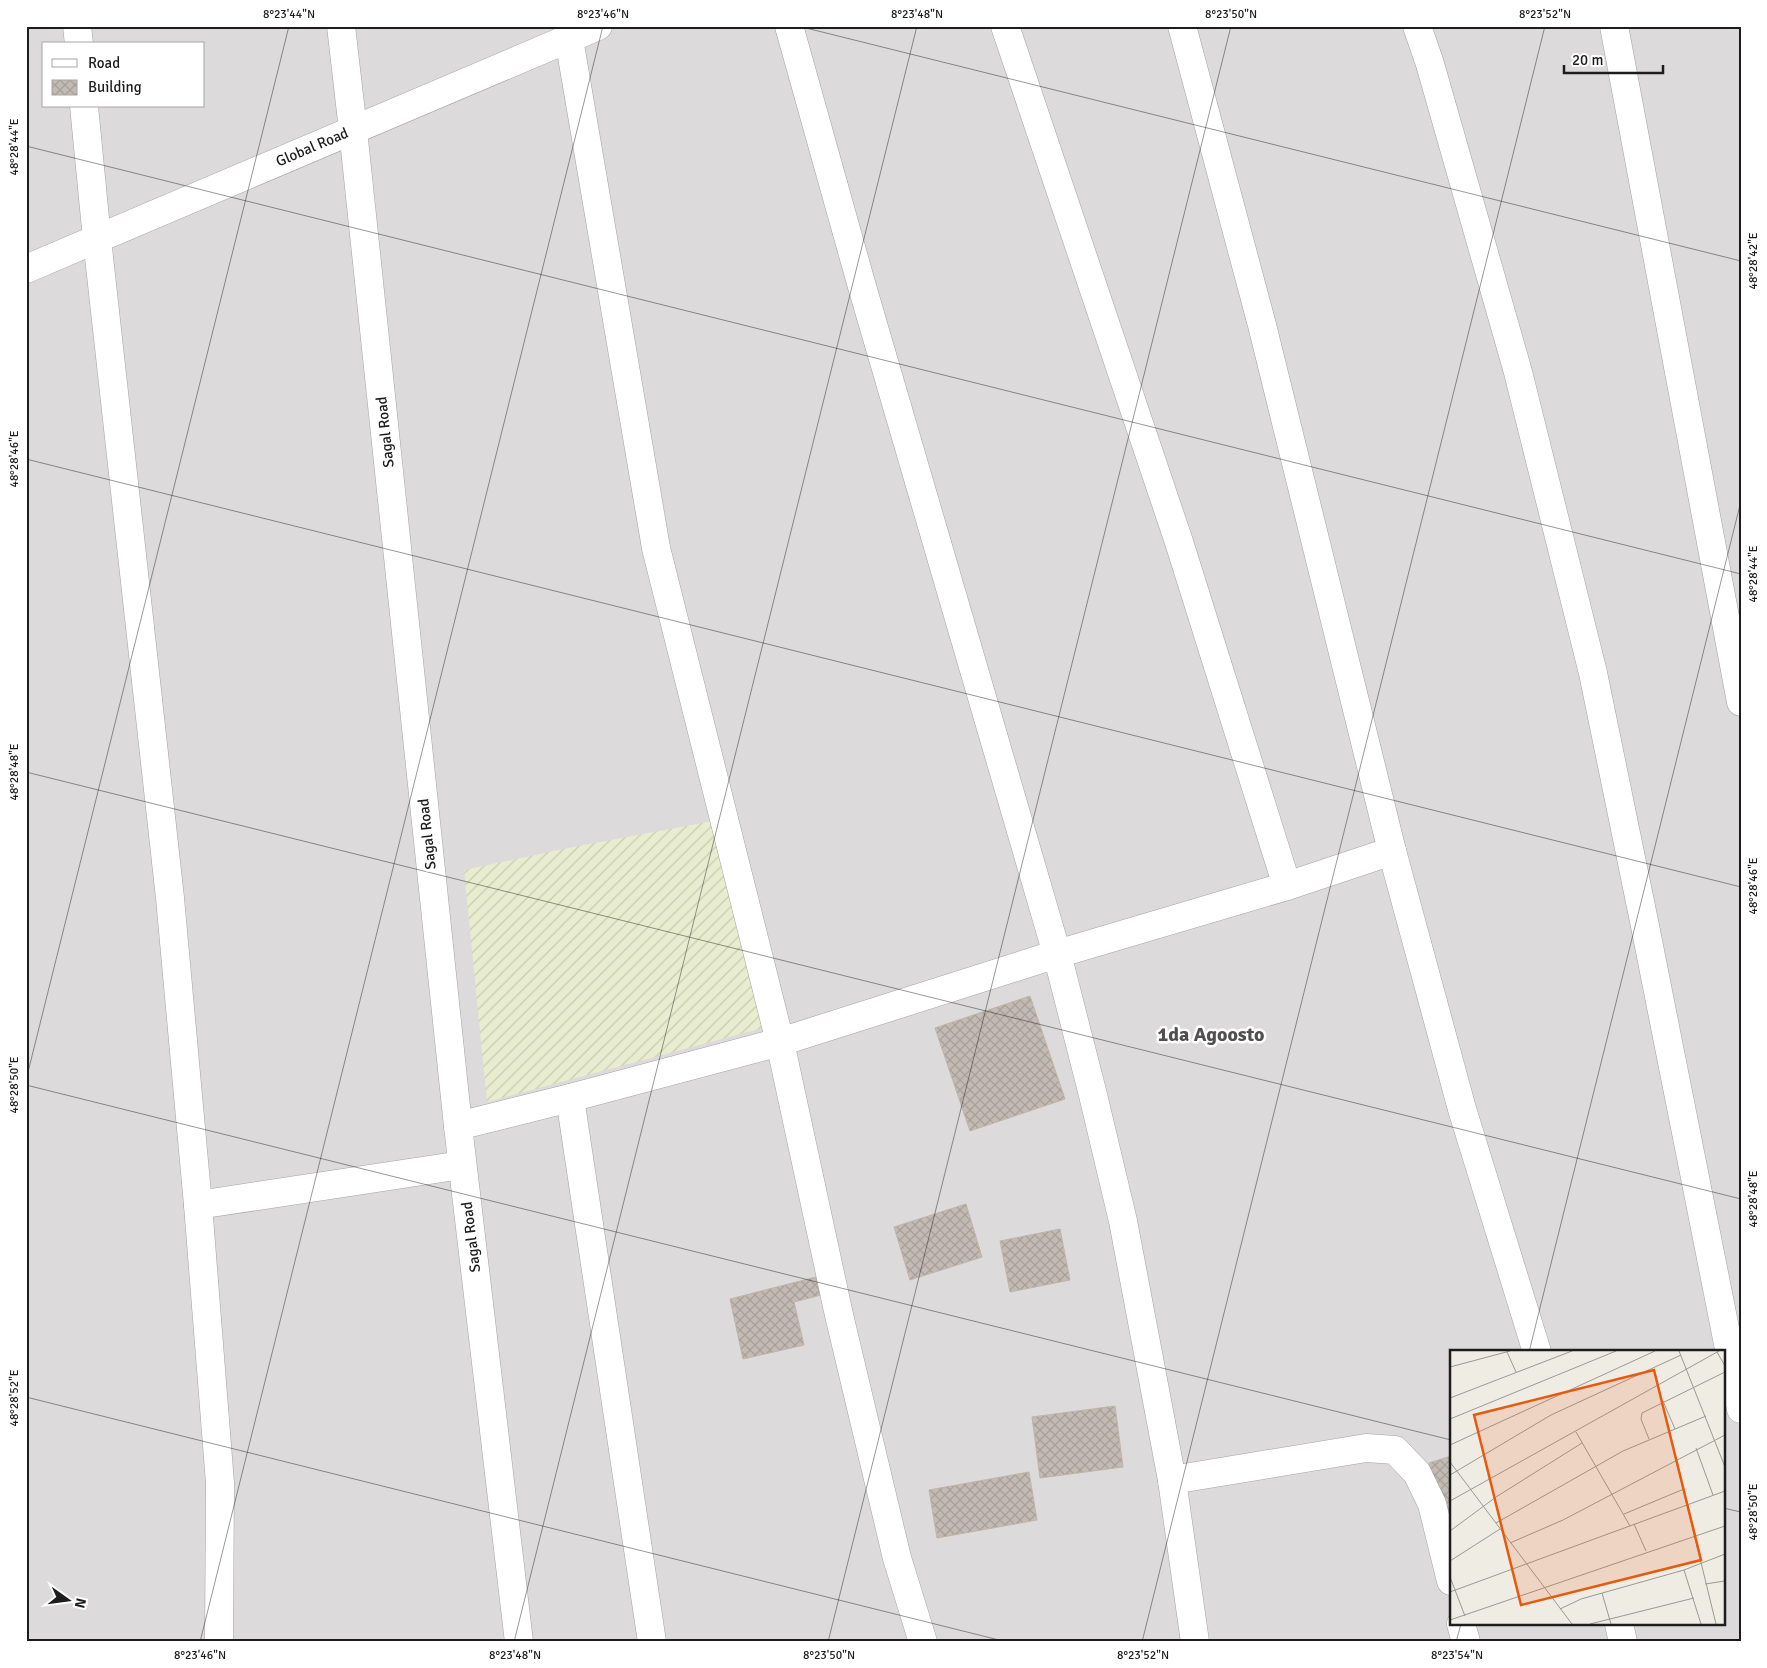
<svg xmlns="http://www.w3.org/2000/svg" width="1767" height="1668" font-family="Signika,sans-serif">
  <style>
    .residential { fill: #dcdada; fill-rule: evenodd }
    .farmland { fill: url(#farmland-furrows) }
    .building { fill: url(#building-cross-hatch); stroke: #c0b4a6 }
    .lines { fill: none; stroke-linecap: round; stroke-linejoin: round }
    .minor-casing { stroke: #a4a4a4; stroke-width: 29 }
    .minor { stroke: #fff; stroke-width: 28 }
    .ticks { fill: none; stroke: #1d1d1d; stroke-width: 1; stroke-opacity: 0.45 }
    .labels { text-anchor: middle; dominant-baseline: central; stroke-width: 5; stroke-linejoin: round; paint-order: stroke }
    .street-label { font-size: 15px; fill: #1d1d1d; stroke: #fff }
    .district-label { font-size: 20px; font-weight: bold; fill: #505050; stroke: #fff }
    .inset-road { fill: none; stroke: #9b9994; stroke-width: 1 }
    .view { fill: #e8590c; fill-opacity: 0.15; stroke: #e8590c; stroke-width: 2.5 }
    .inset-edge { fill: none; stroke: #1d1d1d; stroke-width: 2.5 }
    .neatline { fill: none; stroke: #1d1d1d; stroke-width: 2 }
    .ticks-label { font-size: 12px; text-anchor: middle; fill: #1d1d1d }
  </style>
  <defs>
    <pattern id="farmland-furrows" width="10" height="10" patternUnits="userSpaceOnUse" patternTransform="scale(1.25)"><rect width="10" height="10" fill="#e8edcf"/><path d="M-1 1l2-2M0 10L10 0M9 11l2-2" fill="none" stroke="#c7cbb1"/></pattern>
    <pattern id="building-cross-hatch" width="8" height="8" patternUnits="userSpaceOnUse" patternTransform="scale(1.25)"><rect width="8" height="8" fill="#c3bbb3"/><path d="M0 0l8 8M0 8l8-8" fill="none" stroke="#a7a09a"/></pattern>
  </defs>
  <rect width="100%" height="100%" fill="#efece3"/>
  <path class="residential" d="M26 26H1741V1642H26ZM44 44H204V106H44ZM1451 1352H1723V1624H1451Z"/>
  <polygon class="farmland" points="713,821 763,1028 487,1102 464,870 573,847"/>
  <g class="building">
    <polygon points="1030,996 1065,1099 970,1131 935,1028"/>
    <polygon points="966,1204 982,1257 910,1280 894,1227"/>
    <polygon points="1060,1229 1070,1280 1010,1292 1000,1241"/>
    <polygon points="816,1277 821,1295 794,1302 804,1345 743,1359 730,1299"/>
    <polygon points="1115,1406 1123,1467 1040,1478 1032,1417"/>
    <polygon points="1451,1456 1451,1523 1449,1524 1429,1463"/>
    <polygon points="1029,1472 1037,1520 937,1538 929,1490"/>
  </g>
  <g class="lines">
    <defs>
      <g id="minor">
        <polyline points="77,26 79,44"/>
        <polyline points="341,26 353,130 458,1126 519,1642"/>
        <polyline points="789,26 861,283 1057,954 1093,1095 1123,1221 1172,1480 1195,1642"/>
        <polyline points="1005,26 1179,542 1287,886"/>
        <polyline points="1182,26 1262,325 1392,851 1462,1109 1537,1352"/>
        <polyline points="1417,26 1430,64 1518,372 1593,673 1645,926 1741,1409"/>
        <polyline points="1614,26 1741,702"/>
        <polyline points="569,39 656,548 780,1042 839,1315 897,1558 923,1642"/>
        <polyline points="84,106 97,239 170,898 198,1205 220,1483 219,1642"/>
        <polyline points="26,269 598,26"/>
        <polyline points="570,1098 652,1642"/>
        <polyline points="458,1126 570,1098 780,1042 1057,954 1287,886 1392,851"/>
        <polyline points="198,1205 462,1165"/>
        <polyline points="1172,1480 1366,1448 1395,1450 1417,1473 1432,1504 1451,1581"/>
        <polyline points="1461,1624 1466,1642"/>
        <polyline points="1619,1624 1623,1642"/>
      </g>
    </defs>
    <use href="#minor" class="minor-casing"/>
    <use href="#minor" class="minor"/>
  </g>
  <path class="ticks" d="M798 26 1741 261M26 146 1741 574M26 459 1741 887M26 772 1741 1199M26 1080 289 26M26 1085 1451 1440M1529 1352 1741 501M26 1397 1007 1642M1723 1508 1741 1512M200 1642 603 26M514 1642 917 26M828 1642 1231 26M1142 1642 1545 26M1456 1642 1461 1624"/>
  <g class="labels">
    <g class="street-label">
      <text transform="translate(312 147) rotate(-23)">Global Road</text>
      <text transform="translate(385 432) rotate(-96)">Sagal Road</text>
      <text transform="translate(427 834) rotate(-96)">Sagal Road</text>
      <text transform="translate(471 1237) rotate(-97)">Sagal Road</text>
    </g>
    <g class="district-label">
      <text x="1211" y="1034">1da Agoosto</text>
    </g>
  </g>
  <g transform="translate(1450 1350)">
    <rect width="275" height="275" fill="#efece3"/>
    <path class="inset-road" d="M229 1 275 117M57 2 66 22M267 2 275 16M0 17 60 1M0 48 122 1M213 51 225 79M0 69 166 1M126 82 180 176M199 89 191 69 192 63 275 22M0 95 205 1M246 98 263 145M226 110 266 274M0 112 122 274M0 125 101 65 231 5M0 151 269 1M174 164 234 139M46 173 173 101 256 66M184 174 196 201M0 181 46 147 132 93M60 193 113 170 275 85M0 211 50 179M234 220 251 274M0 227 15 266M255 234 275 231M0 242 275 141M152 243 161 274M110 259 131 249 234 220 275 204M0 270 275 176M140 274 244 248"/>
    <path class="view" d="M204 20 251 210 71 255 24 65Z"/>
    <rect width="275" height="275" class="inset-edge"/>
  </g>
  <rect width="1767" height="1668" fill="none" stroke="#ffffff" stroke-width="55"/>
  <rect x="42" y="42" width="162" height="65" fill="#ffffff" stroke="#a5a5a5"/>
  <rect x="52" y="59" width="25" height="8" fill="#ffffff" stroke="#a5a5a5"/>
  <text x="88" y="68" font-size="15" fill="#1d1d1d">Road</text>
  <rect x="52" y="80" width="25" height="15" fill="url(#building-cross-hatch)" stroke="#a5a5a5"/>
  <text x="88" y="92" font-size="15" fill="#1d1d1d">Building</text>
  <g transform="translate(68 1600) rotate(104)" stroke="#ffffff" stroke-width="4" paint-order="stroke">
  <path d="M0-4L9 19L0 12L-9 19Z" fill="#1d1d1d"/>
  <text y="-8" font-size="14" font-weight="bold" text-anchor="middle" fill="#1d1d1d">N</text>
  </g>
  <path d="M1564 65v8h99v-8" fill="none" stroke="#1d1d1d" stroke-width="2.5"/>
  <text x="1572" y="65" font-size="15" fill="#1d1d1d" stroke="#ffffff" stroke-width="4" paint-order="stroke">20 m</text>
  <rect x="28" y="28" width="1712" height="1612" class="neatline"/>
  <g class="ticks-label">
    <text x="289" y="18">8°23'44"N</text>
    <text x="603" y="18">8°23'46"N</text>
    <text x="917" y="18">8°23'48"N</text>
    <text x="1231" y="18">8°23'50"N</text>
    <text x="1545" y="18">8°23'52"N</text>
    <text transform="translate(14 147) rotate(-90)" y="4">48°28'44"E</text>
    <text transform="translate(1753 261) rotate(-90)" y="4">48°28'42"E</text>
    <text transform="translate(14 459) rotate(-90)" y="4">48°28'46"E</text>
    <text transform="translate(1753 574) rotate(-90)" y="4">48°28'44"E</text>
    <text transform="translate(14 772) rotate(-90)" y="4">48°28'48"E</text>
    <text transform="translate(1753 886) rotate(-90)" y="4">48°28'46"E</text>
    <text transform="translate(14 1085) rotate(-90)" y="4">48°28'50"E</text>
    <text transform="translate(1753 1199) rotate(-90)" y="4">48°28'48"E</text>
    <text transform="translate(14 1398) rotate(-90)" y="4">48°28'52"E</text>
    <text transform="translate(1753 1512) rotate(-90)" y="4">48°28'50"E</text>
    <text x="200" y="1659">8°23'46"N</text>
    <text x="515" y="1659">8°23'48"N</text>
    <text x="829" y="1659">8°23'50"N</text>
    <text x="1143" y="1659">8°23'52"N</text>
    <text x="1457" y="1659">8°23'54"N</text>
  </g>
</svg>
